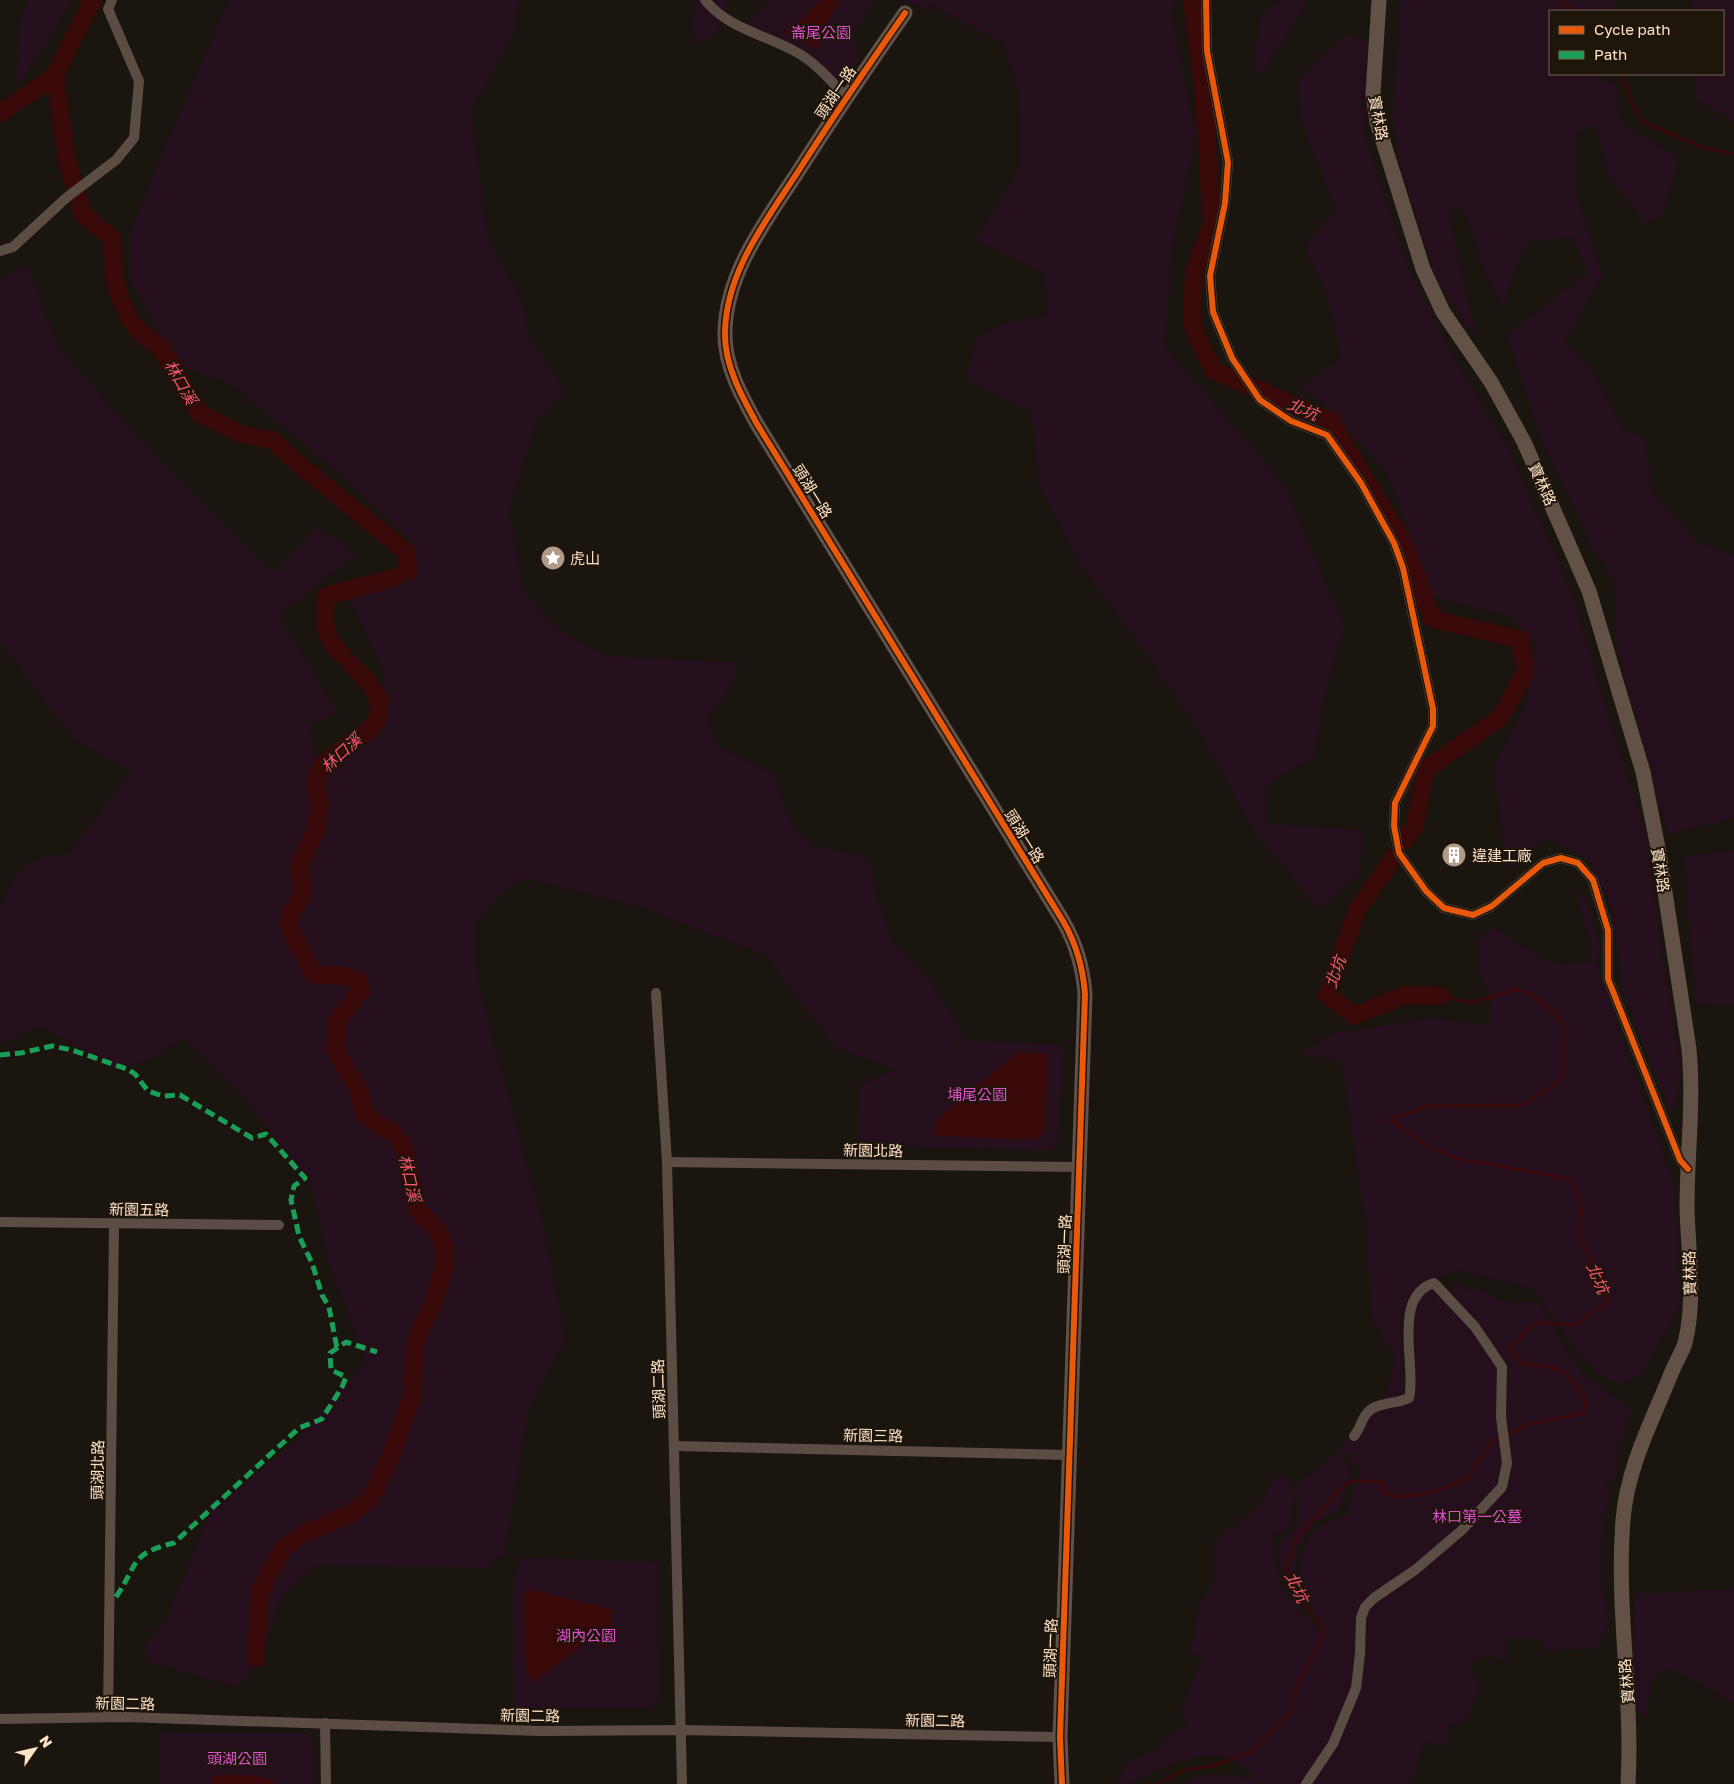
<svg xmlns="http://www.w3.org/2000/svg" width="1734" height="1784" font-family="'Golos Text','Noto Sans TC',sans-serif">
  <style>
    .green { fill: #260f1d }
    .water { fill: #380908 }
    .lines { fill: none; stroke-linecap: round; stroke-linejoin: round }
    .stream { stroke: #380908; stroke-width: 3 }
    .river { stroke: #380908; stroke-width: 18 }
    .street { stroke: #5b4d44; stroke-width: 10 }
    .secondary { stroke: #615146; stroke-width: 15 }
    .quiet { stroke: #1a9f57; stroke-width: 5; stroke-dasharray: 10 5; stroke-linecap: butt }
    .cycleway-casing { stroke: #1e150b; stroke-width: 9 }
    .cycleway { stroke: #e8590c; stroke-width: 6 }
    .labels { text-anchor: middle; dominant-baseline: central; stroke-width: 4; stroke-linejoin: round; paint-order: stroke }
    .park-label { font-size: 15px; fill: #e151cf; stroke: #1e150b }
    .street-label { font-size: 15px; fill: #ffe3c8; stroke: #1e150b }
    .poi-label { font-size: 15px; fill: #ffe3c8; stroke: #1e150b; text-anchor: start }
    .water-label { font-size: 16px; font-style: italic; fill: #ff5671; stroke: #1e150b }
  </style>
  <rect width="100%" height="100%" fill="#1a150f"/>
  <g class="green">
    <polygon points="28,0 71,0 49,39 17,86 19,22"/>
    <path d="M229 0H517L516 28 471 110 487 237 524 305 527 333 565 391 537 419 509 508 523 592 557 629 606 656 737 663 735 679 707 718 716 746 773 775 791 823 814 847 863 855 872 870 875 890 891 940 927 978 965 1036 953 1045 967 1040 1063 1045 1058 1144 1050 1151 857 1145 858 1086 895 1070 834 1046 765 955 631 904 524 878 493 900 475 925 477 980 542 1221 565 1339 528 1411 504 1554 485 1568 316 1565 280 1598 263 1655 237 1687 146 1661 144 1647 168 1615 211 1510 292 1445 366 1360 331 1271 309 1179 238 1092 182 1038 151 1059 116 1069 40 1026C26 1031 14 1040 0 1044V907L18 872 38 858 68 854 131 771 74 740 0 642V279L27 266 59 349 150 451 272 573 317 527 355 554 279 615 337 713 309 725 316 759 380 730 384 673 350 600 416 578 414 544 337 472 233 386 175 364 129 278V236L153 174Z"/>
    <polygon points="695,0 727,0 714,36 698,43 691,33"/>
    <polygon points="768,0 875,0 853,35 859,58 837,92 796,54 746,33 748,24"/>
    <polygon points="902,0 987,0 1001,43 929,3 926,8"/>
    <polygon points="988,0 1176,0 1171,12 1196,135 1173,241 1164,346 1283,484 1344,625 1321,710 1314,757 1267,784 1265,824 1361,830 1360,873 1319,910 1253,830 1200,733 1146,654 1084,571 1039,485 1031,412 965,379 976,338 1006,322 1048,316 1043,273 975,240 1020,167 1019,92"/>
    <polygon points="1282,0 1307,0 1301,12 1260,75 1253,65 1261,14"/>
    <polygon points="1401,0 1616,0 1613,11 1550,11 1550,74 1588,74 1616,86 1621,124 1680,159 1662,213 1645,225 1607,173 1596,124 1575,134 1575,190 1602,275 1565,342 1588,364 1624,431 1644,437 1652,492 1698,543 1734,555 1734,818 1667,834 1617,649 1614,580 1591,546 1538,432 1507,335 1587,273 1573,237 1527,242 1510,283 1503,306 1485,273 1462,205 1449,213 1476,339 1437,282 1400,170 1392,115"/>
    <polygon points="1692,0 1734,0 1734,121 1696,100 1695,74 1723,74 1723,11 1692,11"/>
    <polygon points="1347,34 1367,41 1364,135 1410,272 1453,357 1506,444 1573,595 1610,723 1646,836 1659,936 1681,1067 1673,1118 1622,992 1613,912 1589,859 1545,838 1507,870 1493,767 1527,702 1535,645 1511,617 1432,596 1386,471 1321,402 1299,388 1341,357 1326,293 1304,247 1336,209 1300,119 1298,78"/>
    <polygon points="1734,851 1734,1006 1695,1003 1684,856"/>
    <path d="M1573 887 1587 901 1601 948 1596 963 1675 1187 1680 1304 1642 1374 1617 1384 1596 1373 1573 1347 1533 1288 1459 1270 1420 1284 1401 1316 1402 1385 1405 1394 1412 1389 1407 1345 1414 1302 1435 1287 1444 1291 1458 1282 1467 1291 1477 1288 1501 1301 1516 1304 1538 1301 1566 1350 1586 1378 1631 1408 1633 1417 1626 1419V1434L1617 1443 1618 1471 1615 1480H1607L1606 1486 1611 1495 1602 1518 1605 1527 1601 1540 1602 1586 1608 1620 1601 1642 1595 1648 1565 1649 1547 1653 1540 1638 1525 1640 1506 1637 1505 1662 1485 1653 1469 1666 1478 1680 1479 1689 1473 1700 1470 1715 1458 1726 1447 1722 1449 1739 1447 1745 1431 1744 1424 1740 1414 1775 1407 1784H1185C1200 1769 1231 1777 1250 1779L1253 1773C1246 1769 1240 1764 1233 1760 1206 1748 1172 1763 1147 1775 1136 1780 1131 1784 1118 1784V1779L1129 1761 1156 1749 1167 1735 1188 1726 1181 1709 1203 1655 1187 1653 1193 1639 1199 1602 1213 1583 1214 1542C1227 1530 1242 1521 1254 1510 1264 1501 1268 1484 1278 1474L1295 1488 1290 1527 1272 1534C1276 1552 1274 1571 1282 1588 1291 1605 1309 1617 1320 1632L1326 1633C1321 1622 1314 1613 1308 1603 1295 1579 1297 1541 1322 1524 1327 1521 1339 1520 1347 1515L1355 1483 1361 1471 1349 1461 1348 1450 1339 1455 1351 1470 1340 1510 1314 1523 1298 1546 1293 1580 1318 1623 1291 1593 1277 1557 1280 1542 1298 1526V1481L1324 1465 1383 1402 1396 1359 1371 1318 1366 1227 1341 1060 1299 1055 1331 1034 1431 1018 1489 1026 1490 995 1481 979 1478 941 1492 927 1539 957 1559 964 1591 962 1588 932Z"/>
    <polygon points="522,1558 657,1562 660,1695 658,1701 647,1708 513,1708 513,1579"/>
    <polygon points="1734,1589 1734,1703 1670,1668 1652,1677 1645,1718 1633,1709 1634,1594"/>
    <polygon points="159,1733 304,1733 314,1743 315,1784 160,1784"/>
  </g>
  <g class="water">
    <polygon points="819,0 840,0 820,36 818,49 783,32 807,14"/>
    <polygon points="1017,1052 1048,1054 1045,1130 1042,1136 1031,1140 937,1136 934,1134 935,1121"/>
    <polygon points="527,1589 613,1610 607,1648 588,1641 531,1684 525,1666 524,1594"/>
    <polygon points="236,1774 272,1779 273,1784 210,1784 213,1776"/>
  </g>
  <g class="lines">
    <g class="stream">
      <polyline points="1559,0 1575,11"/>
      <polyline points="1620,74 1640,121 1704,148 1734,154"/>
      <path d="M1158 1784 1184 1770 1216 1765 1250 1752 1290 1713 1297 1684 1319 1643 1323 1630 1294 1589 1286 1568 1296 1540 1338 1490 1350 1481H1381L1382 1492 1395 1497 1426 1494 1467 1479 1491 1442 1526 1425 1584 1413 1586 1402C1564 1364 1561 1370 1520 1363L1510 1347 1535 1322 1573 1325 1608 1302 1602 1282 1579 1236 1582 1208 1571 1179 1453 1158 1424 1144 1389 1119 1428 1106 1522 1105 1562 1079 1563 1022 1529 993 1513 990 1470 1003 1441 996"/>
    </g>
    <g class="river">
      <polyline points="1192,0 1204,97 1212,225 1194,271 1192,325 1214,371 1331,421 1403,542 1432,619 1521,640 1525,672 1501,717 1426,769 1415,824 1404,841"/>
      <polyline points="0,113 55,76"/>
      <polyline points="73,182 67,159 55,76 93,0"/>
      <polyline points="79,199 83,215 112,238 115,279 118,293 128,316 140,332 161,348 199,413 241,434 274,441 290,457 406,552 408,571"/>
      <path d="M343 656C323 636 323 624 326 596L396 577"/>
      <polyline points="351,664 367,681 380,700 377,721 371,728 322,765 317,775 316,788 320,806 315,831 299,867 303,891 301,898 290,914 289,927 313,974 345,976 359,981 361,990 337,1020 335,1050 359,1091 364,1113 379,1126 392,1132 404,1148 417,1210 439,1233 445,1250 444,1266 433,1305 422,1323 415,1346 413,1382"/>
      <polyline points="1393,858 1357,910 1327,995 1354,1016 1404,995 1441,996"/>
      <polyline points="256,1658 260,1591 282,1549 303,1534 351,1513 366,1502 374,1492 393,1450 413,1393"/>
    </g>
    <g class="street">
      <path d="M705 0C728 29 767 35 798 53 817 64 831 81 846 97"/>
      <polyline points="1206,0 1207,51 1228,162 1225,203 1210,276 1213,312 1232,358 1260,400 1291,421 1327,435 1361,483 1394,543 1403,568 1433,709 1433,726 1395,803 1394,826 1399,853 1426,891 1444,908 1473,915 1492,906 1543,863 1561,858 1578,863 1593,880 1608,930 1608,979 1680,1160 1688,1169"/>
      <polyline points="0,251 13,247 66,198 116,160 134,138 139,81 108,9 112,0"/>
      <polyline points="656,993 667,1162 682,1784"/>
      <polyline points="667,1162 1079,1167"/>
      <polyline points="0,1222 279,1225"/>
      <polyline points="675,1446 1069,1455"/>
      <polyline points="108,1717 114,1224"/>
      <polyline points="0,1719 125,1717 541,1731 681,1730 1060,1737"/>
      <polyline points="325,1723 326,1784"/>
      <path d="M1306 1784 1333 1744 1356 1688 1360 1654 1361 1618 1365 1607 1374 1598 1415 1570 1462 1530 1502 1487 1507 1463 1501 1417 1502 1367 1475 1327 1434 1283C1391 1296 1417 1368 1409 1398 1397 1404 1377 1402 1368 1412 1362 1417 1361 1428 1354 1436"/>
    </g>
    <g class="secondary">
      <path d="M1379 0 1373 94 1377 122 1423 269 1443 312 1491 382 1524 442 1589 591 1643 772 1659 853 1689 1049C1694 1101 1687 1155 1687 1207 1688 1252 1696 1299 1685 1343 1682 1353 1675 1363 1671 1374 1652 1421 1627 1468 1623 1520 1616 1608 1633 1696 1628 1784"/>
      <path d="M905 13C870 63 835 114 801 167 769 217 726 270 725 332 724 365 742 397 757 424L1063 921C1077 945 1083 967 1085 994L1060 1737 1062 1784"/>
    </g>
    <g class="quiet">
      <polyline points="0,1055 21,1053 52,1046 72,1050 127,1069 135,1074 148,1091 163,1096 180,1095 252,1138 266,1134 305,1178 294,1186 291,1200 299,1236 312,1263 322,1295 329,1307 337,1348"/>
      <path d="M116 1597C139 1563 129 1554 174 1543L299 1428 322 1419 342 1387 346 1377 331 1370 330 1353 346 1342 377 1352"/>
    </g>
    <defs>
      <g id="cycleway">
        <polyline points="1206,0 1207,51 1228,162 1225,203 1210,276 1213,312 1232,358 1260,400 1291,421 1327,435 1361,483 1394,543 1403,568 1433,709 1433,726 1395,803 1394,826 1399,853 1426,891 1444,908 1473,915 1492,906 1543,863 1561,858 1578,863 1593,880 1608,930 1608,979 1680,1160 1688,1169"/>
        <path d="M905 13C870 63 835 114 801 167 769 217 726 270 725 332 724 365 742 397 757 424L1063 921C1077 945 1083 967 1085 994L1060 1737 1062 1784"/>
      </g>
    </defs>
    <use href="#cycleway" class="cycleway-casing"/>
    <use href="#cycleway" class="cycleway"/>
  </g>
  <defs>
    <symbol id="sight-disc" viewBox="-11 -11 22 22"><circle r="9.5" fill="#af9b87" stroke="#1e150b"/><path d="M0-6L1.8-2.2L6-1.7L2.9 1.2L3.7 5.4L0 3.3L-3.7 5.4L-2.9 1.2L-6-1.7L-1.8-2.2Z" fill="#fff"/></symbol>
    <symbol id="building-disc" viewBox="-11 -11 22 22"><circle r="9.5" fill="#af9b87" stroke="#1e150b"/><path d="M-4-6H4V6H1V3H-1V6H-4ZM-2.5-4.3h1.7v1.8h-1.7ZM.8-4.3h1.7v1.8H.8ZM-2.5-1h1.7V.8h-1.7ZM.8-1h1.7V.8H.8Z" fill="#fff"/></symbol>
  </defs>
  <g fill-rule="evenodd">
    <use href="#sight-disc" x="539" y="544" width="28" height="28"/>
    <use href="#building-disc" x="1440" y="841" width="28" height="28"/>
  </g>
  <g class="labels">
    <g class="park-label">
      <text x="821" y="32">崙尾公園</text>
      <text x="977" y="1094">埔尾公園</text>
      <text x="1477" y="1516">林口第一公墓</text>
      <text x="586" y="1635">湖內公園</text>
      <text x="237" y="1758">頭湖公園</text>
    </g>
    <g class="street-label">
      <text transform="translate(835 92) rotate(-56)">頭湖一路</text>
      <text transform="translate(1379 118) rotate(79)">寶林路</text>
      <text transform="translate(1543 484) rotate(66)">寶林路</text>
      <text transform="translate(813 491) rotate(58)">頭湖一路</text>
      <text transform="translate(1025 836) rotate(58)">頭湖一路</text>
      <text transform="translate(1661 870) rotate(81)">寶林路</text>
      <text transform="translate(873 1150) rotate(1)">新園北路</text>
      <text transform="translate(139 1209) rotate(1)">新園五路</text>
      <text transform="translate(1064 1244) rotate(-88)">頭湖一路</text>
      <text transform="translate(1689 1273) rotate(-91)">寶林路</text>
      <text transform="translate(658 1389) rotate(-92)">頭湖二路</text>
      <text transform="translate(873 1435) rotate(1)">新園三路</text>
      <text transform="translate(97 1470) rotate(-89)">頭湖北路</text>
      <text transform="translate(1050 1648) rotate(-88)">頭湖一路</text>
      <text transform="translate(1626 1681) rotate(-95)">寶林路</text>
      <text transform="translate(125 1703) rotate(1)">新園二路</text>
      <text transform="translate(530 1715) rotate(1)">新園二路</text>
      <text transform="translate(935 1720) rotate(1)">新園二路</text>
    </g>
    <g class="poi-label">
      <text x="570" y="558">虎山</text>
      <text x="1472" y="855">違建工廠</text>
    </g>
    <g class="water-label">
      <text transform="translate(181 382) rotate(60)">林口溪</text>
      <text transform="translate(1303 409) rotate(23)">北坑</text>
      <text transform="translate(341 753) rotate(-43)">林口溪</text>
      <text transform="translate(1335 972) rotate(-71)">北坑</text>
      <text transform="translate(410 1178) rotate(77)">林口溪</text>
      <text transform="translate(1598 1278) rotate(66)">北坑</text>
      <text transform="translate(1297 1587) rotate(64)">北坑</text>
    </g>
  </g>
  <rect x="1549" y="10" width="175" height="65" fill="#1e150b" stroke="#786757"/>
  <rect x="1559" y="26" width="25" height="8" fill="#e8590c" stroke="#786757"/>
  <text x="1594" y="35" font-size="15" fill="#ffe3c8">Cycle path</text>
  <rect x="1559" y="51" width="25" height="8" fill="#1a9f57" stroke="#786757"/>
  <text x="1594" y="60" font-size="15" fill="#ffe3c8">Path</text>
  <g transform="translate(35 1749) rotate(56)" stroke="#1e150b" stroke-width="4" paint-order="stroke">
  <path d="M0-4L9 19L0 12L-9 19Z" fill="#ffe3c8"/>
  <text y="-8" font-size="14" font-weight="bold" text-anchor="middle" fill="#ffe3c8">N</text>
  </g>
</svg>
